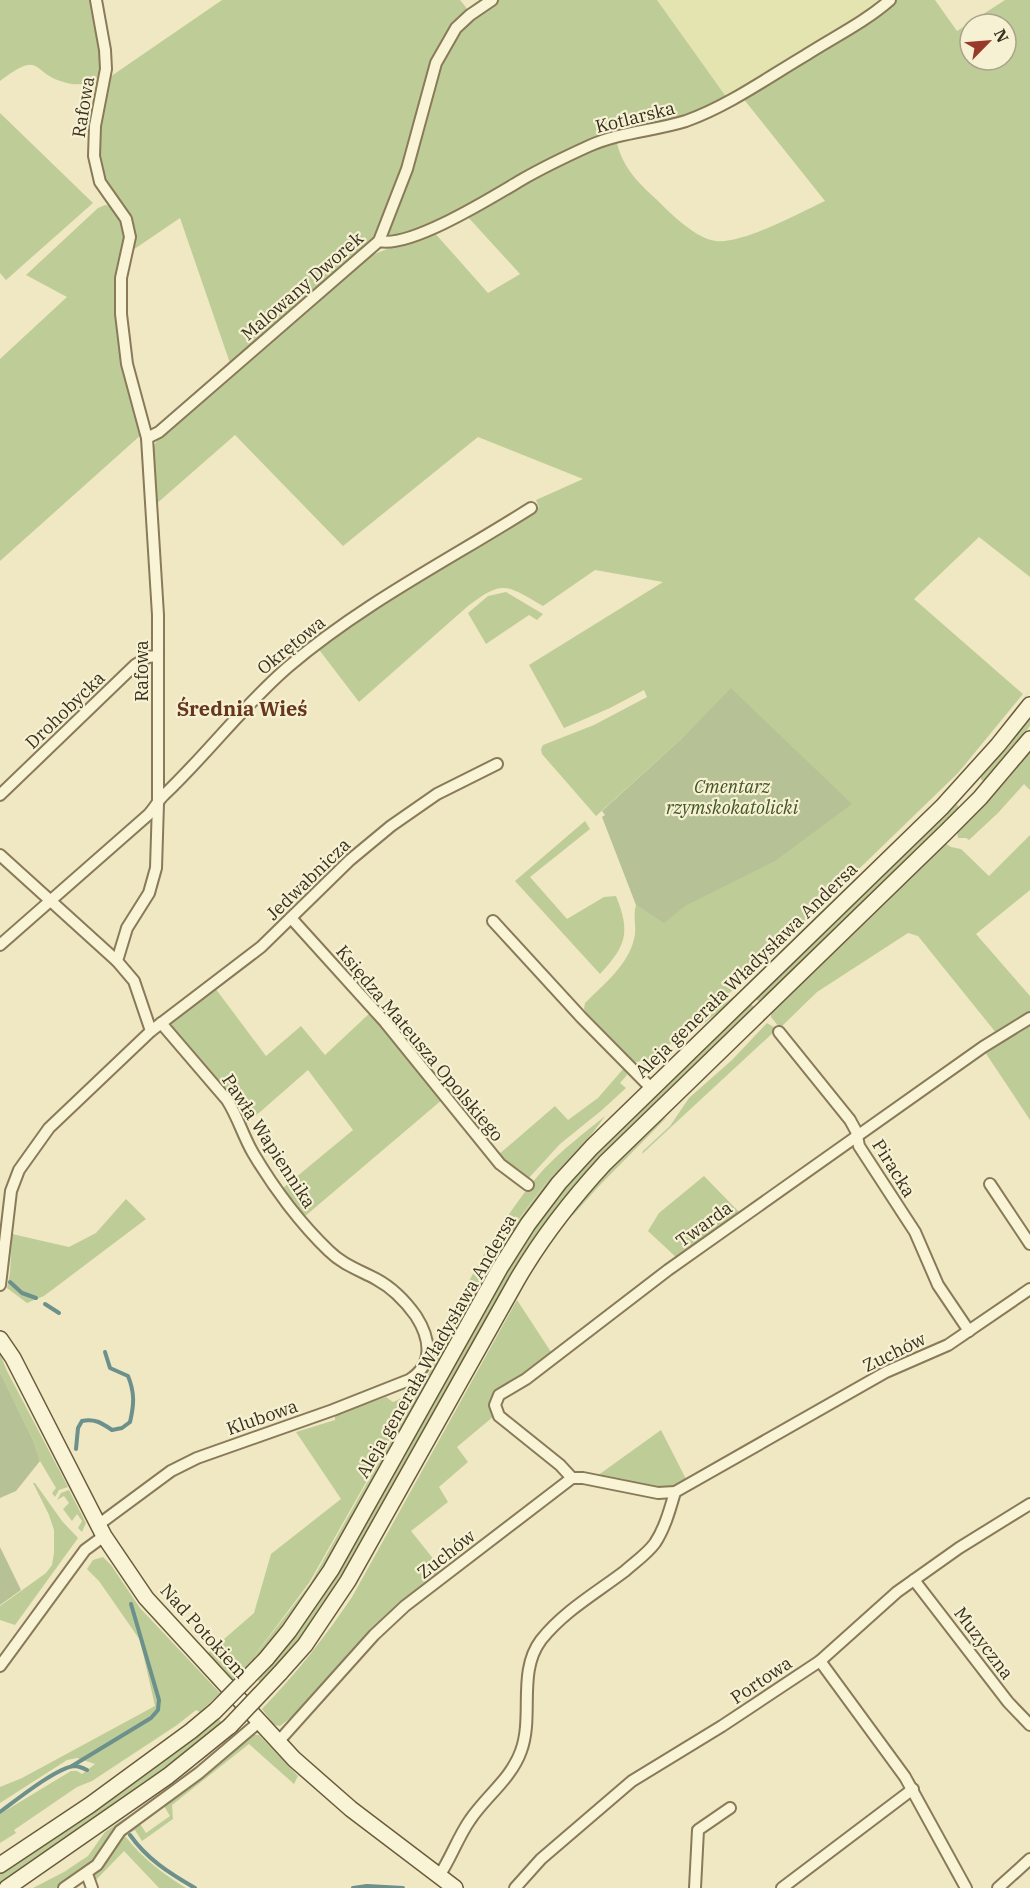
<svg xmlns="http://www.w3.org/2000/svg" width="1030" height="1888" font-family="'IBM Plex Serif',serif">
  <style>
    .farmland { fill: #e4e4b0 }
    .green { fill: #becd97; fill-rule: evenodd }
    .cemetery { fill: #b6c296 }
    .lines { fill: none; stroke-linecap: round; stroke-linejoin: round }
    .stream { stroke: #6c908c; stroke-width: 4 }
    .street-casing { stroke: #897a59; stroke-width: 14 }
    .secondary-casing { stroke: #6b5b3d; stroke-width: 18 }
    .street { stroke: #f9f4d6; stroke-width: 10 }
    .secondary { stroke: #f9f4d6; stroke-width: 15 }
    .secondary-bridge-casing { stroke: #6b5b3d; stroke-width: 18; stroke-linecap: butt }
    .secondary-bridge { stroke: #f9f4d6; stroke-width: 15 }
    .labels { text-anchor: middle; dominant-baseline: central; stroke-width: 4.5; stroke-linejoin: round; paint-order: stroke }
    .street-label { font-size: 18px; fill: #392f1e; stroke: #f6f1d3 }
    .park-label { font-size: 18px; font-style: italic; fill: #415524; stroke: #f6f1d3 }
    .neighbourhood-label { font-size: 20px; font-weight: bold; fill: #66371d; stroke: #f6f1d3 }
  </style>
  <rect width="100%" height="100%" fill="#efe8c3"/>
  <polygon class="farmland" points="657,0 886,0 864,17 727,98"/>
  <g class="green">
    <path d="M0 0H92L102 50 100 82C90 83 77 86 67 83 29 74 44 48 0 81Z"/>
    <path d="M222 0H460L469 11C421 53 421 113 402 170 393 195 382 222 368 246L231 366 180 218 130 252 133 238 100 168 97 140 107 79Z"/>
    <polygon points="498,0 657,0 727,98 686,117 614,133 472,205 417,230 395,237 389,236 386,232 439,67 459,32 473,18"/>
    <path d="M894 0H935L957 31 1005 0H1030V577L979 537 914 599 1023 694 958 773 738 986 693 1022 646 1067 640 1061 634 1063 587 1014 584 1009 585 1003C604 984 631 963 635 934 636 924 633 915 636 905L664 922 687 905 731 689 681 739 596 816 542 754 541 749 543 745 594 725 647 697 644 690 610 708 564 728 529 665 663 582 595 570 543 606C507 585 503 579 468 606L359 702 317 647 407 586 539 507 536 500 583 479 478 437 343 546 235 435 155 505 152 449 159 437 372 255 433 231 488 293 520 274 467 216 527 181 616 139C621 165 637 182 656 199 670 213 696 239 716 241 743 244 799 213 825 201L742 97ZM970 24H1006V60H970Z"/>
    <polygon points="0,113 93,203 6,280 0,273"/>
    <polygon points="105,205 112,206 122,220 127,237 118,278 142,434 0,561 0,359 67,297 26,275 98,208"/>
    <polygon points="506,592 543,614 537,620 529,615 486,644 468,613 488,596"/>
    <polygon points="1030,690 1001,731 940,799 748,986 800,932 939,798 982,751"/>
    <polygon points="1030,718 1030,726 1024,734 985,781 981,780 981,777"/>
    <polygon points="1030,750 1030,790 1024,784 998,813 969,840 966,838 958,838 957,831"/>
    <polygon points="957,804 959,808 760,1002 758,1001 756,998"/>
    <path d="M585 821 590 829 530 877 567 919 604 897 616 896C631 933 626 946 600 974L515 881Z"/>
    <polygon points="1030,835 1030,890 976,934 1030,996 1030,1015 997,1034 918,936 908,933 817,992 780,1028 771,1017 771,1013 945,843 951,847 961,849 989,876"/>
    <polygon points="215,988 266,1056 301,1026 325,1055 371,1012 443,1099 304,1217 283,1188 353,1130 308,1070 245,1125 172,1026 172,1021"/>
    <polygon points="737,994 728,1005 687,1036 700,1022"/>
    <polygon points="750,1003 755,1008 612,1146 585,1173 544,1224 511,1277 343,1576 299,1640 261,1683 258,1680 294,1637 337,1574 505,1274 539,1221 580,1169 607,1141"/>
    <polygon points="1030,1021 1030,1120 983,1049"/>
    <polygon points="767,1023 777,1029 642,1154 643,1151 670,1126 689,1098 732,1060"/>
    <polygon points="624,1068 627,1075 620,1083 626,1088 602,1110 560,1144 527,1180 505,1164 498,1155 555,1106 568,1120 598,1098"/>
    <path d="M605 1116C591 1137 574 1154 558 1173 538 1195 522 1220 505 1244L339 1542C314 1584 286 1623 254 1661L252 1660 233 1680 208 1653 254 1613 271 1554 341 1499 296 1432 335 1420V1415L386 1397 393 1402C419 1393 426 1363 437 1341 467 1285 500 1218 543 1170 562 1150 584 1133 605 1116ZM582 1141 555 1170 503 1242 310 1584 252 1659 309 1583 502 1242 555 1170Z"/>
    <polygon points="667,1117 599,1186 573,1215 568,1215 594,1184 658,1120 659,1122"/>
    <polygon points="704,1176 739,1212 714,1230 711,1236 678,1259 648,1231 659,1213"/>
    <polygon points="126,1199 146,1219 44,1296 27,1303 7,1288 10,1273 12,1234 69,1247 96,1233"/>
    <path d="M517 1300 553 1355 524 1377 497 1392 492 1397 490 1404 494 1416 457 1447 468 1462 439 1487 448 1502 411 1531 443 1571 292 1721 289 1719 280 1726 274 1725 262 1709C296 1674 325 1637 352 1597Z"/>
    <polygon points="0,1354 7,1371 68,1487 59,1490 55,1497 52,1493 56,1488 40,1461 34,1442 0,1372"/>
    <polygon points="661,1430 687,1481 673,1488 656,1489 597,1476"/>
    <polygon points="33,1483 35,1483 62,1521 78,1538 15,1625 0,1620 0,1606 46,1573 52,1565 54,1553 54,1530 49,1515"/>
    <polygon points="69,1490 86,1523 82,1532 78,1528 82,1521 77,1514 72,1521 63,1509 69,1503 64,1496 57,1500 61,1493"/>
    <polygon points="103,1557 111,1565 140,1608 220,1693 200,1712 196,1710 177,1725 92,1781 77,1787 14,1830 16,1833 0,1843 0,1814 71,1771 77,1771 82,1774 95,1764 77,1758 67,1760 0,1803 0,1787 22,1778 155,1706 140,1640 99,1581 87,1569 93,1560"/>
    <polygon points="219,1719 222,1723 163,1771 0,1884 0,1873 191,1742"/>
    <path d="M250 1735H259L298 1776 294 1784 249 1744 172 1805 173 1819 142 1841 135 1830 125 1836C143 1859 162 1873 186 1888H159L124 1851 94 1882V1875L105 1863 123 1834 138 1821 146 1833 170 1816 164 1806 209 1771Z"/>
    <polygon points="125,1818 92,1863 84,1870 56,1888 33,1888 64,1872 88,1856 105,1832"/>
  </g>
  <g class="cemetery">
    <polygon points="731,688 852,804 775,861 687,905 664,923 636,905 602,817 605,815 602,811 681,739"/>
    <polygon points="0,1372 34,1442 40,1461 16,1491 0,1498"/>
    <polygon points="0,1547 21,1590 0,1605"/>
  </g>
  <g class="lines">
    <g class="stream">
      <polyline points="10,1282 22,1293 36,1298"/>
      <polyline points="45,1304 59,1313"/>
      <path d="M76 1449 78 1428 82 1421C94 1418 102 1423 112 1430L122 1428 130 1422C134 1405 135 1393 128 1376L110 1368 105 1352"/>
      <polyline points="72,1766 151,1718 158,1710 159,1700 131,1604"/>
      <path d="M0 1812C15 1801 56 1768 74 1766 79 1766 83 1768 87 1770"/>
      <path d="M130 1835C147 1859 169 1873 195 1888"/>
      <polyline points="353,1888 367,1886 403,1888"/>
    </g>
    <defs>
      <g id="street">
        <polyline points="96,0 105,50 106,69 95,126 94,156 100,182 126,219 130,237 121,278 121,314 127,364 147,438 158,615 158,803 156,868 149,893 127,928 117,961 134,981 151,1031"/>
        <path d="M379 241C410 249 494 196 523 179 544 167 567 156 589 146 620 132 654 131 686 121 728 106 767 78 806 55 834 37 865 22 890 0"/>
        <polyline points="147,438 159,432 379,241 407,169 436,63 456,28 470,15 492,0"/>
        <polyline points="0,795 135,665 148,657 157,656"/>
        <polyline points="0,855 117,961"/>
        <polyline points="291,918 385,1022 500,1164 528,1185"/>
        <polyline points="493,921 581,1017 652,1089"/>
        <path d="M0 945 148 815C155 808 158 800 165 794 208 753 243 706 288 667 363 603 449 560 531 508"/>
        <polyline points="779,1032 850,1120 856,1131 859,1146 915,1232 938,1285 969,1331"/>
        <polyline points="990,1184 1030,1244"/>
        <polyline points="0,1285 11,1191 19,1170 49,1128 151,1031 261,947 350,860 391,826 437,794 497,764"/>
        <polyline points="572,1478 560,1465 499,1416 495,1405 499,1395 526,1379 668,1270 983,1047 1030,1018"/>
        <path d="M98 1525 171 1471 197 1458 333 1410 409 1380C435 1364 430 1338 416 1316 406 1302 391 1287 376 1279 359 1270 342 1264 329 1251 301 1224 273 1187 253 1153 243 1136 238 1117 227 1100L161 1023"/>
        <polyline points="914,1580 1008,1702 1030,1725"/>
        <polyline points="820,1661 905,1777 966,1888"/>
        <polyline points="0,1666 85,1550 104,1536"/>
        <polyline points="278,1742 374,1635 405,1606 572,1478 583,1478 658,1493 675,1492 886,1372 948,1345 1030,1289"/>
        <polyline points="87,1874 92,1888"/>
        <path d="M439 1876C451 1858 458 1837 470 1820 486 1796 511 1779 521 1751 534 1716 517 1672 541 1640 564 1611 596 1593 625 1571 635 1562 647 1554 655 1543 665 1528 670 1509 675 1492"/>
        <polyline points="64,1888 97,1865 120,1831 199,1773 259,1722"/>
        <polyline points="515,1888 541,1859 632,1781 722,1726 820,1661 897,1592 959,1548 1030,1504"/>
        <polyline points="695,1888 698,1830 730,1808"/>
        <polyline points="782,1888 913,1789"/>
        <polyline points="998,1888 1030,1859"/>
      </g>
      <g id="secondary">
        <polyline points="0,1339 13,1358 104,1536 146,1598 294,1759 351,1809 455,1888"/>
        <polyline points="266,1659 289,1631 331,1570 500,1268 528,1224 559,1183 592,1147 942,807 998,745 1030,705"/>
        <path d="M280 1673 305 1645 348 1581 517 1280C542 1237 571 1200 605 1163L945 833 980 798 1030 739"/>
        <polyline points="0,1865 90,1805 191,1731 215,1711"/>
        <polyline points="7,1888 168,1776 230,1726"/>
      </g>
    </defs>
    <use href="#street" class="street-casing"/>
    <use href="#secondary" class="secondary-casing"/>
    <use href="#street" class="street"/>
    <use href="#secondary" class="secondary"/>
    <defs>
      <g id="secondary-bridge">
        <polyline points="215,1711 266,1659"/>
        <polyline points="230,1726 280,1673"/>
      </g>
    </defs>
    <use href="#secondary-bridge" class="secondary-bridge-casing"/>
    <use href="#secondary-bridge" class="secondary-bridge"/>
  </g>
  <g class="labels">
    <g class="street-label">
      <text transform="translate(83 107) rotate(-81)">Rafowa</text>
      <text transform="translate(635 117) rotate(-14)">Kotlarska</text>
      <text transform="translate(302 286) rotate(-41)">Malowany Dworek</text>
      <text transform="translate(291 645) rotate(-39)">Okrętowa</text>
      <text transform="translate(141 671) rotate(-90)">Rafowa</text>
      <text transform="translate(65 710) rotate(-44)">Drohobycka</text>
      <text transform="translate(308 879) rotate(-44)">Jedwabnicza</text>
      <text transform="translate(746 970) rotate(-44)">Aleja generała Władysława Andersa</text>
      <text transform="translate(420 1043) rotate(50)">Księdza Mateusza Opolskiego</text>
      <text transform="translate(269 1141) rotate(57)">Pawła Wapiennika</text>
      <text transform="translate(894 1168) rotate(58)">Piracka</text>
      <text transform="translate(704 1224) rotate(-36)">Twarda</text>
      <text transform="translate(436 1346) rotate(-60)">Aleja generała Władysława Andersa</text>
      <text transform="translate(894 1352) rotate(-26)">Zuchów</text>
      <text transform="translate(262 1417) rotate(-19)">Klubowa</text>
      <text transform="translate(446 1554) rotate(-38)">Zuchów</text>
      <text transform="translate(204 1631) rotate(48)">Nad Potokiem</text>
      <text transform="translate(984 1643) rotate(53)">Muzyczna</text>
      <text transform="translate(761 1680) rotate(-34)">Portowa</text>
    </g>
    <g class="park-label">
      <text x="732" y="786">Cmentarz<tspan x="732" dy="21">rzymskokatolicki</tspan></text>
    </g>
    <g class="neighbourhood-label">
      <text x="242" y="708">Średnia Wieś</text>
    </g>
  </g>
  <g transform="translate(988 42) rotate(65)"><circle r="28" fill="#f6f1d3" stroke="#aaa38b" stroke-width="1.5"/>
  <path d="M0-4.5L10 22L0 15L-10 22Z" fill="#993929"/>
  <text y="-9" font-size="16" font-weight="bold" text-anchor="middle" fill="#392f1e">N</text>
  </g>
</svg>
